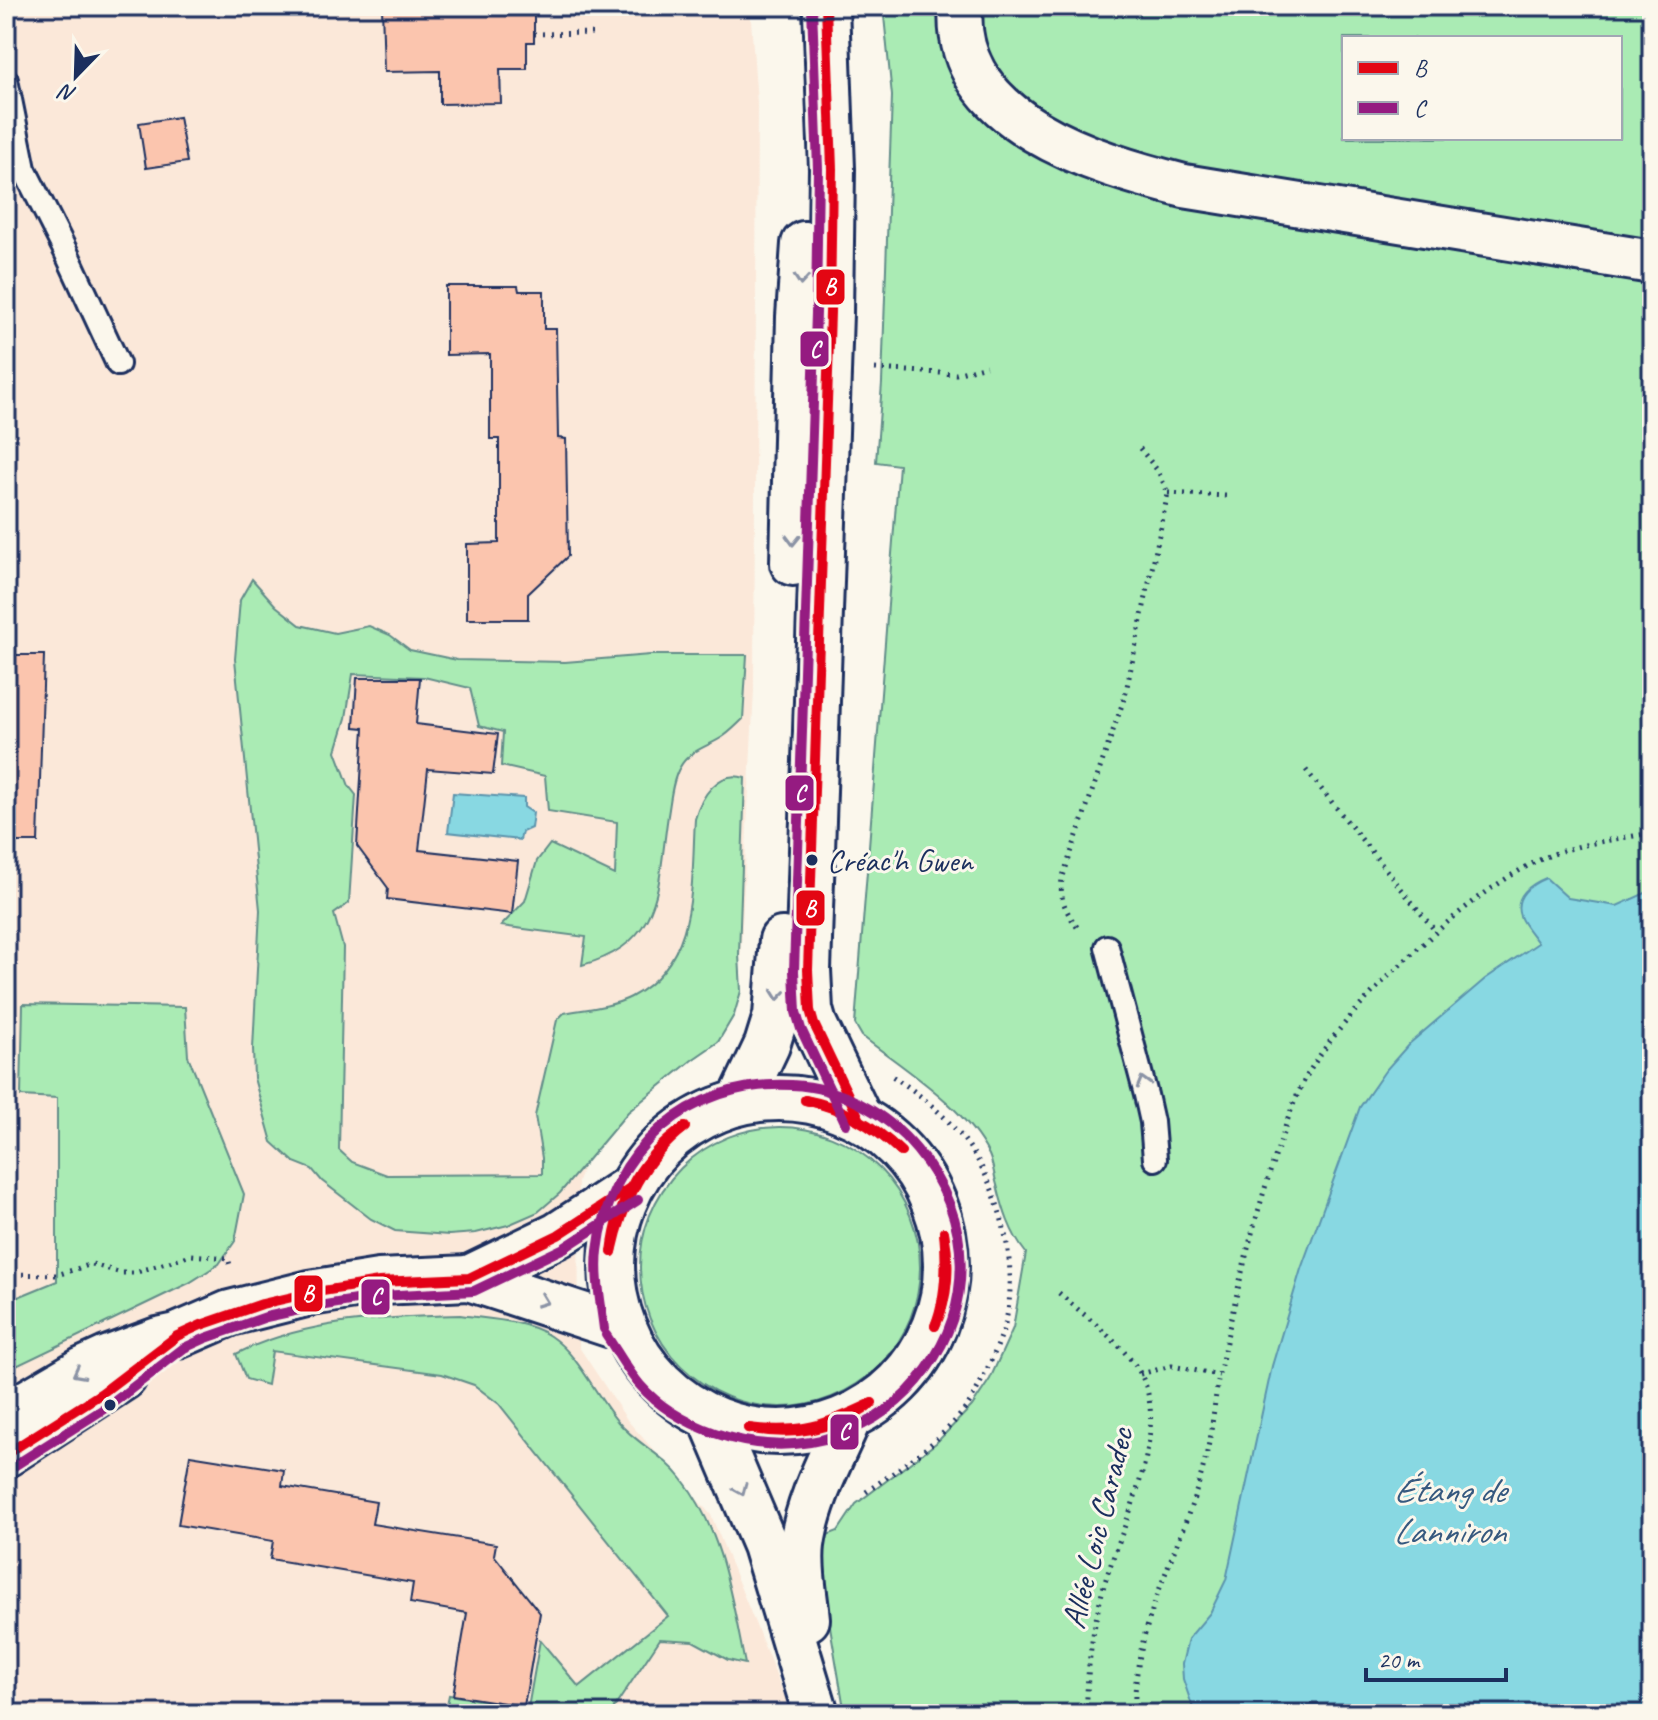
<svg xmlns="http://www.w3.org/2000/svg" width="1658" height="1720" font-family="Caveat,sans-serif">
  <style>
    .built { fill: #fbe8d9 }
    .green { fill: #aaebb4; stroke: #628d89; stroke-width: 2; fill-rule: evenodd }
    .water { fill: #88d8e2; stroke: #5c94ad; stroke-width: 2 }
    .building { fill: #fbc5ae; stroke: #1b2f5e; stroke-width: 2 }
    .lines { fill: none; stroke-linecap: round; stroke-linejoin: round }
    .service-casing { stroke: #1b2f5e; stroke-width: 28 }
    .minor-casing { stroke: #1b2f5e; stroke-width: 48 }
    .tertiary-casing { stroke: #1b2f5e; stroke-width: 50 }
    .path { stroke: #1b2f5e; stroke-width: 5; stroke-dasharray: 2 6; stroke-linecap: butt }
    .service { stroke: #fbf7ec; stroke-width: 22 }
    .minor { stroke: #fbf7ec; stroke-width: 42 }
    .tertiary { stroke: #fbf7ec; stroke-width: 44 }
    .bus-1-casing { stroke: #fbf7ec; stroke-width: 16 }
    .bus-2-casing { stroke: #fbf7ec; stroke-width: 16 }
    .bus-1 { stroke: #e30613; stroke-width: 10 }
    .bus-2 { stroke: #951b81; stroke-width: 10 }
    .oneway { stroke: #8b93a5 }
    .bus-dot { fill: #1b2f5e; stroke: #fbf7ec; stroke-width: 3 }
    .labels { text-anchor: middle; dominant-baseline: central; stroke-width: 6; stroke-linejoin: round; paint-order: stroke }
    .bus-label { font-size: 32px; fill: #1b2f5e; stroke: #fbf7ec; text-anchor: start }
    .street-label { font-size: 34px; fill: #1b2f5e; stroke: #fbf7ec }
    .water-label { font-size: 36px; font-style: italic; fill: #36597f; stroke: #fbf7ec }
    .line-badge { stroke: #fbf7ec; stroke-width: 3 }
    .badge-label { font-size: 22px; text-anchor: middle; font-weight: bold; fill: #fff }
  </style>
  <rect width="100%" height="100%" fill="#fbf7ec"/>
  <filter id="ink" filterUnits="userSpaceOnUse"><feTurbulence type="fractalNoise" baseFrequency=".0125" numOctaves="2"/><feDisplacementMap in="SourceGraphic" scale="16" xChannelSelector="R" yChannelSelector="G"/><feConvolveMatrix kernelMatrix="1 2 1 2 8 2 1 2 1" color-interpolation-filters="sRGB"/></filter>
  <g filter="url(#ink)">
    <polygon class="built" points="6,6 750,6 757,103 754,690 740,966 731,1006 591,1144 578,1182 579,1347 628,1421 711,1515 792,1714 6,1714"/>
    <g class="green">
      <path d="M883 6H1652V1714H845L820 1568 825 1536 838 1531 856 1504 936 1443 972 1406 990 1379 1013 1328 1026 1253C1010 1233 1003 1209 997 1185 994 1175 993 1164 989 1155 964 1105 904 1069 862 1036L855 1024 899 465 876 462 882 383 892 96ZM1344 38H1620V138H1344Z"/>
      <path d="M252 579 276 606 300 625 335 633 369 626 390 635 410 650 457 660 565 662 650 655H747L743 719C737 725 731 731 724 736 710 746 689 750 680 767 673 778 671 796 669 809 657 880 667 943 582 965L586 937 501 926 525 901 537 861 550 844 615 875 617 822 548 811 545 776 501 766 503 732 479 726 470 688 424 677 353 674 346 718 336 751 349 786 356 795 349 903 334 914 343 947 339 1150 352 1162 387 1175 542 1174V1158L535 1116 557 1020 564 1013C585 1009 612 1007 631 997 699 961 691 884 695 819 701 797 718 769 745 778L739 955 741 991 734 1015 718 1042 692 1060 628 1112 560 1193 538 1212 508 1225 476 1233 449 1235 395 1231 371 1219 322 1181 312 1169 294 1162 272 1142 254 1078 253 1049 260 910 235 659 240 600Z"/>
      <polygon points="23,1004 185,1007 188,1056 244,1194 235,1241 219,1264 189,1283 6,1371 6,1302 57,1281 57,1098 21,1096"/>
      <circle cx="780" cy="1267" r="140"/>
      <path d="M460 1315C488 1319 526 1320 550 1336 580 1356 595 1395 618 1422 637 1444 665 1456 682 1479 723 1531 732 1601 745 1664L728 1660 693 1641 660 1639 610 1714H445L449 1695 528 1708 540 1640 579 1687 668 1616 499 1404 474 1385 442 1374 272 1351 267 1385 246 1379 236 1354C303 1320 386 1317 460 1315Z"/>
    </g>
    <g class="water">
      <polygon points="453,793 524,798 524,807 533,813 531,828 522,832 520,840 448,832"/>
      <path d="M1546 878 1568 898 1617 906 1652 890V1714H1195L1183 1679 1182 1664 1188 1639 1210 1613 1226 1580 1272 1366 1301 1269 1360 1107 1385 1071 1409 1044 1485 979 1538 943C1533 935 1523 925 1520 916 1513 896 1531 884 1546 878Z"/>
    </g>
    <g class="building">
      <polygon points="382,6 534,6 534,42 527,42 527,69 500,69 501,103 440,104 440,71 384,72"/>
      <polygon points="179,117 187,162 146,168 139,123"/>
      <polygon points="446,286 518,286 519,291 544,291 544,329 556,329 558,438 566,439 568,556 528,594 528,619 467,619 467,544 499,543 499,439 490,439 490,354 446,355"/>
      <polygon points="6,655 44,655 38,842 6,842"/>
      <polygon points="357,678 420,678 416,724 498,734 493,774 428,769 419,850 518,861 512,914 387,899 388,888 357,846 364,728 354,727"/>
      <polygon points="190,1455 284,1470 282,1486 376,1502 372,1524 496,1544 494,1555 540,1613 524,1706 453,1695 467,1613 410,1603 413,1583 270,1559 273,1541 178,1525"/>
    </g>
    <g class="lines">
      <defs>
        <g id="service">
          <polyline points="6,80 24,169 66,252 118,364"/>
          <polyline points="1107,947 1146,1095 1152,1122 1155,1159"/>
        </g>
        <path id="minor" d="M961 6C950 122 1097 164 1184 186L1652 262"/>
        <g id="tertiary">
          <polyline points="826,6 832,169 830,313 808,970 810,1010 814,1024 859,1118"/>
          <polyline points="793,563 799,317 804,244"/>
          <circle cx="779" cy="1265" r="167"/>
          <polyline points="740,1102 767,1045 776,1016 782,940"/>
          <polyline points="469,1278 558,1235 630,1188"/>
          <polyline points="6,1415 83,1370 107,1359 158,1340 177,1336 230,1313 310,1293 379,1282 469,1278 618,1327"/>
          <polyline points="711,1418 765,1545 816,1714"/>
          <polyline points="6,1454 124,1377"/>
          <path d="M807 1619C805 1596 799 1569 802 1545 808 1500 831 1459 849 1418"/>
        </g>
      </defs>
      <use href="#service" class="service-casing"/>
      <use href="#minor" class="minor-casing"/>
      <use href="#tertiary" class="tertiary-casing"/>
      <g class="path">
        <polyline points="534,34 598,33"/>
        <polyline points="875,369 956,374 986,366"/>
        <polyline points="1168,493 1226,496"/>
        <polyline points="1306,770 1436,932"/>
        <path d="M1077 927C1066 911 1059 899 1062 879L1125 696 1168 493 1158 471 1137 445"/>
        <polyline points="6,1274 57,1275 92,1264 121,1273 134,1273 191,1255 228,1258 230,1265"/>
        <path d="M1059 1293C1085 1316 1114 1337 1135 1365 1179 1424 1117 1532 1102 1593 1092 1632 1086 1674 1087 1714"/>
        <polyline points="1140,1374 1172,1366 1219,1375"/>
        <path d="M866 1492C900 1468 934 1446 961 1414 974 1399 982 1379 991 1361 999 1343 1007 1323 1009 1303 1015 1250 997 1183 965 1141 945 1115 919 1093 892 1076"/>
        <path d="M1135 1714C1131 1624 1185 1545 1205 1460 1213 1430 1214 1400 1220 1370 1235 1299 1251 1229 1274 1160 1283 1134 1291 1106 1304 1081 1327 1037 1377 986 1413 953 1449 919 1505 873 1551 855 1582 843 1618 839 1651 833"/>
      </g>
      <use href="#service" class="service"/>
      <use href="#minor" class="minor"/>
      <use href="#tertiary" class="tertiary"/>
      <defs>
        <g id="bus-1">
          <polyline points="826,6 832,169 830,313 808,970 810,1010 814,1024 859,1118"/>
          <path d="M805 1100C843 1107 874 1125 901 1152"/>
          <path d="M805 1100C843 1109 873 1125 901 1152"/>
          <path d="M612 1252C618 1200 641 1157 685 1127"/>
          <path d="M612 1252C623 1201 643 1160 685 1127"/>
          <path d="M935 1326C947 1296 947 1263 944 1232"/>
          <path d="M935 1326C949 1298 950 1262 944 1232"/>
          <path d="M748 1428C802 1434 824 1426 872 1403"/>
          <path d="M748 1428C791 1437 835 1430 872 1403"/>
          <polyline points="6,1454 102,1393 177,1336 201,1325 262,1304 310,1293 379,1282 469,1278 558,1235 630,1188"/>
        </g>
        <g id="bus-2">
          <polyline points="812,7 818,169 816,313 794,971 796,1012 801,1029 846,1124"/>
          <path d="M604 1329C601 1303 595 1277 598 1251 609 1150 690 1079 792 1085 840 1087 887 1113 917 1150 1037 1295 890 1495 715 1433 687 1423 660 1408 640 1385 627 1370 617 1351 606 1335"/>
          <polyline points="14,1466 110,1405 184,1348 206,1338 266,1317 313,1307 380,1296 474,1291 564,1248 638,1200"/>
        </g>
      </defs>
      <use href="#bus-1" class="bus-1-casing"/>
      <use href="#bus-2" class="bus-2-casing"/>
      <use href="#bus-1" class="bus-1"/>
      <use href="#bus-2" class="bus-2"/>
    </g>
    <defs><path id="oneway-chevron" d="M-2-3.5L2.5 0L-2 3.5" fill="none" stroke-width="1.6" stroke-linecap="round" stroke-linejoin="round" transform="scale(2)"/></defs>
    <g class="oneway">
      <use href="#oneway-chevron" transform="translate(801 280) rotate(94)"/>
      <use href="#oneway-chevron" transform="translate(793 540) rotate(91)"/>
      <use href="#oneway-chevron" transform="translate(778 995) rotate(96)"/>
      <use href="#oneway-chevron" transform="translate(1143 1082) rotate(-106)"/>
      <use href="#oneway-chevron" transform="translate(543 1301) rotate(21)"/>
      <use href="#oneway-chevron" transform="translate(78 1373) rotate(152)"/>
      <use href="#oneway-chevron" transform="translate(741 1490) rotate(67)"/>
    </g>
  </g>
  <g class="bus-dot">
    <circle cx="812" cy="860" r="7"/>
    <circle cx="110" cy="1405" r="7"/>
  </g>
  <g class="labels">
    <g class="bus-label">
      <text x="827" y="860">Créac'h Gwen</text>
    </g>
    <g class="street-label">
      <text transform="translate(1097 1528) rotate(-76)">Allée Loic Caradec</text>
    </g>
    <g class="water-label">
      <text x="1449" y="1490">Étang de<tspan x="1449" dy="41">Lanniron</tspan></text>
    </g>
  </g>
  <g class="line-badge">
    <rect x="815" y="268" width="31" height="38" rx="8" fill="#e30613"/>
    <rect x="799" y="330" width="31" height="38" rx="8" fill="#951b81"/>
    <rect x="784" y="774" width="31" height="38" rx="8" fill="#951b81"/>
    <rect x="795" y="889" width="31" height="38" rx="8" fill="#e30613"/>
    <rect x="293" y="1274" width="31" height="39" rx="8" fill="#e30613"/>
    <rect x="360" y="1278" width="31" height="38" rx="8" fill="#951b81"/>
    <rect x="829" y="1413" width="31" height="38" rx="8" fill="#951b81"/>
  </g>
  <g class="badge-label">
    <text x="830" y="294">B</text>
    <text x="815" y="357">C</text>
    <text x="800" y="801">C</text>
    <text x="810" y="916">B</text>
    <text x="308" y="1301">B</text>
    <text x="376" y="1304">C</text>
    <text x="844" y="1439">C</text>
  </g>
  <rect width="1658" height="1720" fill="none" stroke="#fbf7ec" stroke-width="32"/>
  <rect x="16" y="16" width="1626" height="1688" fill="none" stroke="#1b2f5e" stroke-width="3" filter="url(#ink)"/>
  <rect x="1342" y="36" width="280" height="104" fill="#fbf7ec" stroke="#a1a7b3" stroke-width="2"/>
  <rect x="1358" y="62" width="40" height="12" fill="#e30613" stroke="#a1a7b3" stroke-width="2"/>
  <text x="1414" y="76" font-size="24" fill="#1b2f5e">B</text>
  <rect x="1358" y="102" width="40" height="12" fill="#951b81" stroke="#a1a7b3" stroke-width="2"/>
  <text x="1414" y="116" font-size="24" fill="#1b2f5e">C</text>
  <g transform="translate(76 76) rotate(203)" stroke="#fbf7ec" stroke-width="6" paint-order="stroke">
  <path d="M0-6L14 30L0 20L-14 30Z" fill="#1b2f5e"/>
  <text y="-12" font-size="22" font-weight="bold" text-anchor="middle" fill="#1b2f5e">N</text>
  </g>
  <path d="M1366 1668v12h140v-12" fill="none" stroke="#1b2f5e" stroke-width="4"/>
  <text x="1378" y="1668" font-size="24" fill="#1b2f5e" stroke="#fbf7ec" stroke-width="6" paint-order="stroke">20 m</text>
</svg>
